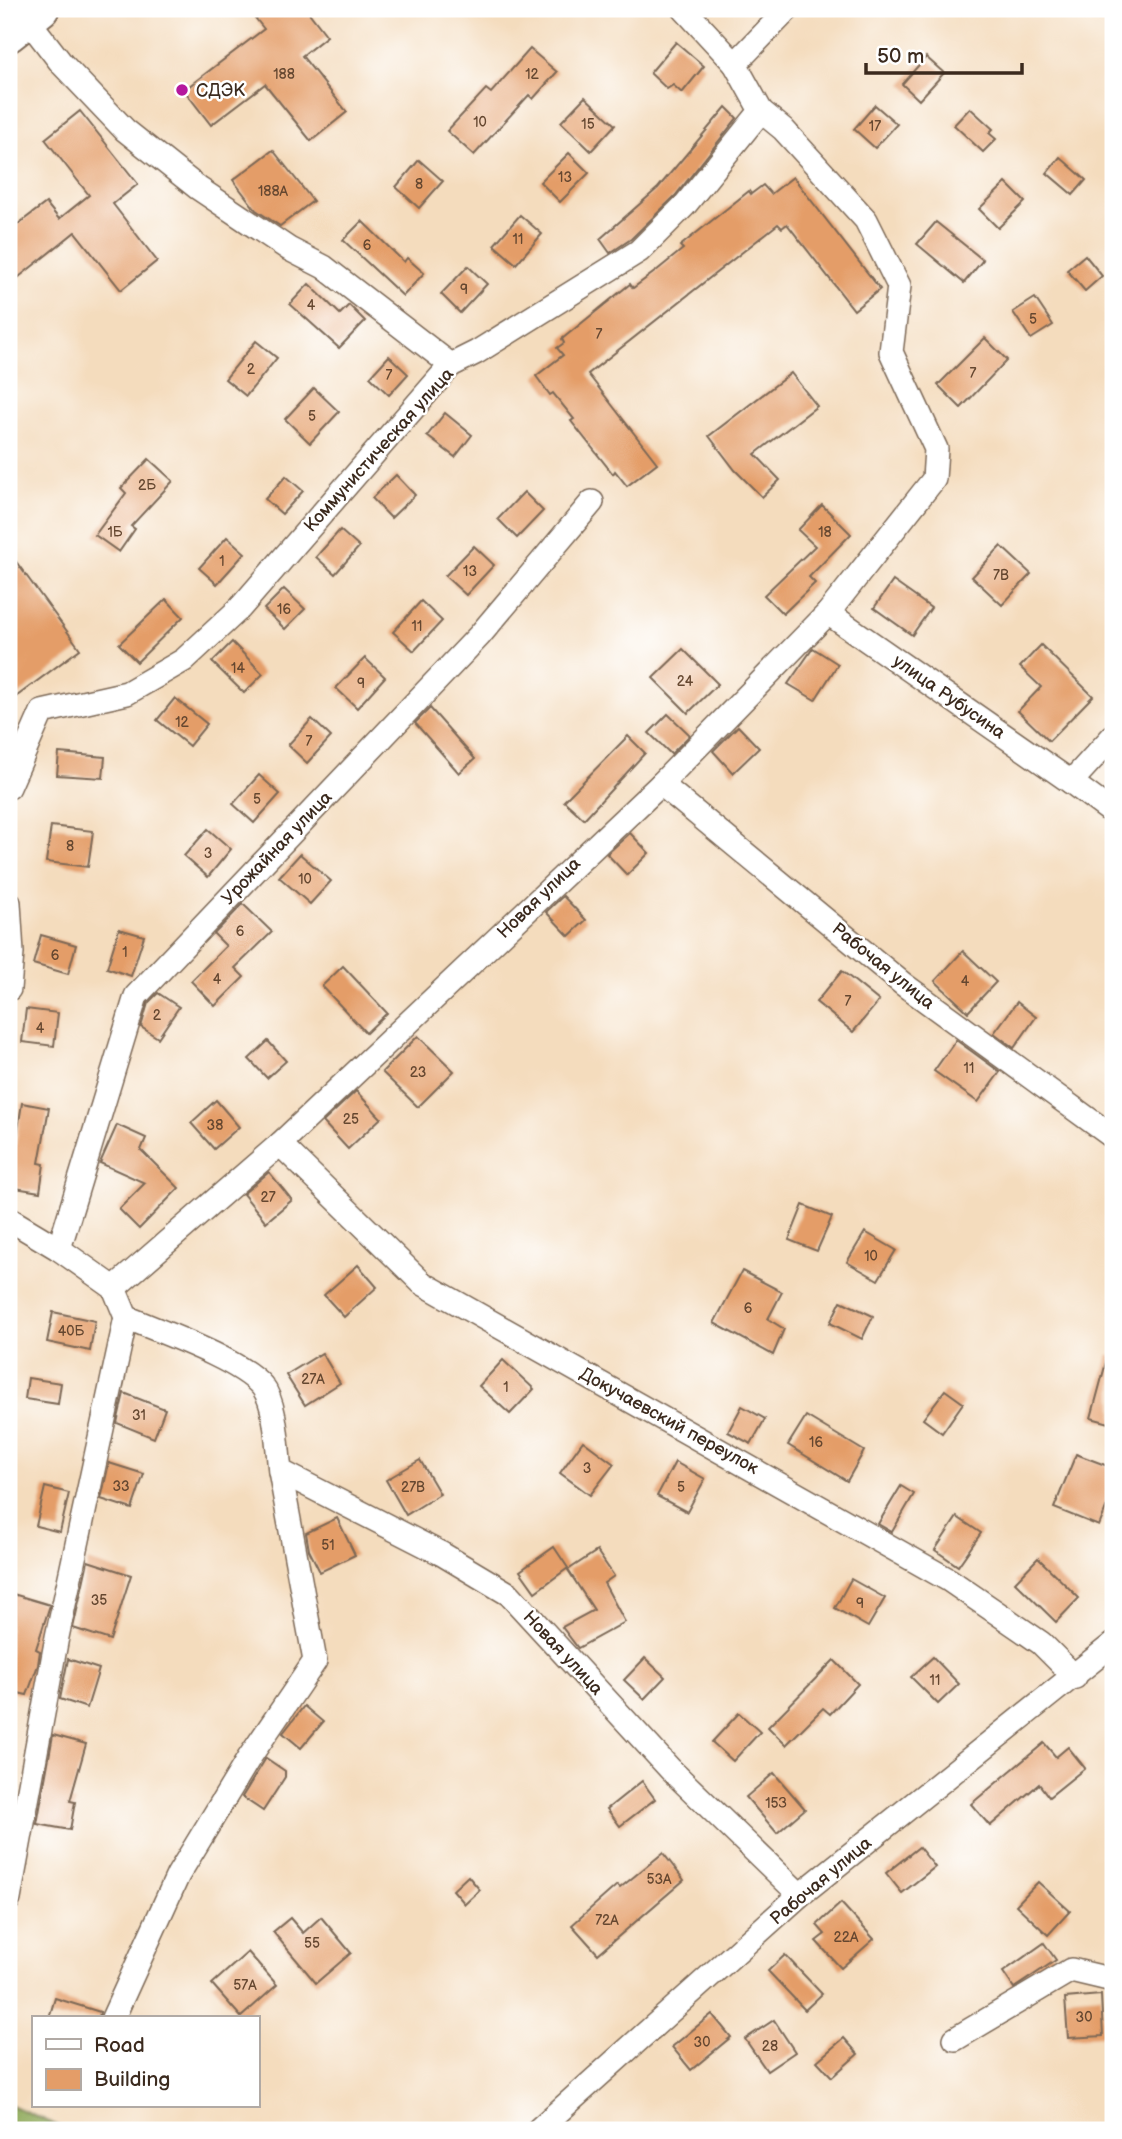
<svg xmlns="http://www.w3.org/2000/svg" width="1122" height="2139" font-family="'Balsamiq Sans',sans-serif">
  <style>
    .forest { fill: #90aa5c; stroke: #666a3d; stroke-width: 2 }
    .building { fill: #e49d68 }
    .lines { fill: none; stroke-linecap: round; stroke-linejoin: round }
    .minor-casing { stroke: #7c6856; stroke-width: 26 }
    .secondary-casing { stroke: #7c6856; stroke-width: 37 }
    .minor { stroke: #fff; stroke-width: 23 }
    .secondary { stroke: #fff; stroke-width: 33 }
    .poi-dot { fill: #b5179e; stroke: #fff; stroke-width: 2.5 }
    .labels { text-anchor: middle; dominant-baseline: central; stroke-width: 5; stroke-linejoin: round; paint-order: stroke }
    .number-label { font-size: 14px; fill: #654730 }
    .poi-label { font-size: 18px; fill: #3b2a1e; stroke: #fff; text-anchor: start }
    .street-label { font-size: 18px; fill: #3b2a1e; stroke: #fff }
  </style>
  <rect width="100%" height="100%" fill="#fff"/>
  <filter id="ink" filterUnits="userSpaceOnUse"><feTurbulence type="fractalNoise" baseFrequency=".0143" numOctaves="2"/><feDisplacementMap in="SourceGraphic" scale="14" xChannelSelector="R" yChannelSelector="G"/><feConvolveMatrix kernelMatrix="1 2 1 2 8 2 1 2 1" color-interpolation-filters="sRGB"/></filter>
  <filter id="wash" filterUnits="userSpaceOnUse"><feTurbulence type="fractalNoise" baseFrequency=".00686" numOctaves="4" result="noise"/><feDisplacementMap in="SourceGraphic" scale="28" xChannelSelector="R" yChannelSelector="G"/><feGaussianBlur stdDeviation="1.57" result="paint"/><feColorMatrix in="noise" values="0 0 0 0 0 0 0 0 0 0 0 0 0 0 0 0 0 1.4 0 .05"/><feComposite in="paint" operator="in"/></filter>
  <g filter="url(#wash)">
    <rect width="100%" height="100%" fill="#f4dcbd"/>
    <polygon class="forest" points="9,2104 67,2130 9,2130"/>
    <g id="blocks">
      <g class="building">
        <polygon points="248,9 306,9 327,36 302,56 347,112 311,141 265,84 211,125 184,90 264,29"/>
        <polygon points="676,42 704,66 682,93 673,85 667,89 650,73"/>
        <polygon points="530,49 557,72 533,99 529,95 474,155 447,131 486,89 491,93"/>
        <polygon points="926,57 944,73 919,100 902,84"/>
        <polygon points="585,97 615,125 591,151 561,122"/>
        <polygon points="875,105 897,124 875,148 854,129"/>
        <polygon points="726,107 737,118 675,196 631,239 610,253 600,239 658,188"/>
        <polygon points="970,108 993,129 989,133 996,139 983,152 954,125"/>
        <polygon points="80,111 138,184 113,204 157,261 121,290 75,232 9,285 9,231 46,203 59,219 89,195 45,139"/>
        <polygon points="273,150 313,201 280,226 256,210 233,180"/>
        <polygon points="569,153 589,173 560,202 540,182"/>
        <polygon points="1060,157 1086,180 1073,195 1047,173"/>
        <polygon points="419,160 443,181 419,208 396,187"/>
        <polygon points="793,177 880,289 854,310 787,224 782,228 778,224 588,374 657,463 627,486 615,471 613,474 571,421 574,419 553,393 550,395 536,376 563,355 557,348 564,343 562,339 630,284 633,288 656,271 683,249 680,246 749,191 751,194 763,185 771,194"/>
        <polygon points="1006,183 1025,202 998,228 979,209"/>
        <polygon points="520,215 542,234 516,264 494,245"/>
        <polygon points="362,221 404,262 407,258 424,273 403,296 343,240"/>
        <polygon points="936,222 983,260 964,283 917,244"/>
        <polygon points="1085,255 1102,276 1085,291 1067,270"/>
        <polygon points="468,266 487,284 460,313 441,294"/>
        <polygon points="309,284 340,314 349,305 365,321 339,348 290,304"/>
        <polygon points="1035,298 1053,325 1031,339 1013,312"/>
        <polygon points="985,338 1007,360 961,408 938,385"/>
        <polygon points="256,341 277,358 246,396 225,379"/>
        <polygon points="389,356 408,374 389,395 370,377"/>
        <polygon points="791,373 817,406 755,454 780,480 762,497 735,470 709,436"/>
        <polygon points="314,388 339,412 310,443 285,419"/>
        <polygon points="445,413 472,435 455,457 427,436"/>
        <polygon points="149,459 173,481 131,526 135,529 119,552 95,535 126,493 121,488"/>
        <polygon points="396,475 415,495 391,518 372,498"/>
        <polygon points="286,476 303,491 282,514 265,499"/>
        <polygon points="524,492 543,511 517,538 498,519"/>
        <polygon points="822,505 851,534 809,577 815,583 783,614 764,595 815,546 798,530"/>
        <polygon points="340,530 359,547 335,574 316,557"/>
        <polygon points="227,537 245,553 217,584 199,568"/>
        <polygon points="474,546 494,565 466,595 445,576"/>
        <polygon points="1001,546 1031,574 1002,605 972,577"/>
        <polygon points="9,552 80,649 9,702"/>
        <polygon points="893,581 931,608 912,635 874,608"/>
        <polygon points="284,589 305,609 285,629 264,609"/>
        <polygon points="166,599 183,617 137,662 119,644"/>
        <polygon points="421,601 442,621 414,651 393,632"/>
        <polygon points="232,642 263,674 244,693 212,662"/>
        <polygon points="1041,645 1093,696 1049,741 1018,711 1041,687 1020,667"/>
        <polygon points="813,648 838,664 815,700 788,684"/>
        <polygon points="683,649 718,684 688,713 653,678"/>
        <polygon points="365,658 385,677 357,708 336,688"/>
        <polygon points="175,698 207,724 189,746 157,720"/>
        <polygon points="430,708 475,759 459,773 415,723"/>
        <polygon points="668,714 690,735 671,754 649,733"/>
        <polygon points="312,719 331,737 307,763 288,745"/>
        <polygon points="738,726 759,748 733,773 713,751"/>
        <polygon points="628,736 645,753 584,819 564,801"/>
        <polygon points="59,753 105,757 103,778 57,775"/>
        <polygon points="259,775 280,794 254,823 233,804"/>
        <polygon points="51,826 93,831 88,867 46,862"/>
        <polygon points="208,829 231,849 208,877 184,856"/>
        <polygon points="630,833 649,853 627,875 607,854"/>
        <polygon points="300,854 331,881 310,904 279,877"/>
        <polygon points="563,896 586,920 569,936 546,912"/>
        <polygon points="243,904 272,932 235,968 244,977 215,1006 191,981 226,946 214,934"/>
        <polygon points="119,929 144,936 131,976 107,968"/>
        <polygon points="41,935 76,945 68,974 33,964"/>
        <polygon points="963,951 996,982 968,1012 935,981"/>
        <polygon points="343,966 387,1013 366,1033 322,986"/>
        <polygon points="842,971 879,1001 853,1032 816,1002"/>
        <polygon points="158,993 179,1007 158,1038 141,1027 148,1003"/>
        <polygon points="1017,1002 1036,1017 1014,1048 994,1033"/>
        <polygon points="26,1009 58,1013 54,1046 22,1042"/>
        <polygon points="418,1036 454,1071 418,1107 382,1072"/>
        <polygon points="956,1040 1000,1072 978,1102 934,1071"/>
        <polygon points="268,1041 286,1061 267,1078 249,1059"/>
        <polygon points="356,1091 381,1118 348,1149 323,1122"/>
        <polygon points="216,1100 239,1127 214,1149 191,1123"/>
        <polygon points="22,1103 49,1108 39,1163 44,1164 40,1192 9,1187"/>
        <polygon points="117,1125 146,1138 141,1150 179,1188 139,1229 119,1209 145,1183 100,1163"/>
        <polygon points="269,1172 292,1200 266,1222 243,1194"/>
        <polygon points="803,1205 832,1217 817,1251 789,1240"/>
        <polygon points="865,1232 896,1250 878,1280 847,1262"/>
        <polygon points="358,1265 377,1287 344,1317 324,1295"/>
        <polygon points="742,1271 782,1292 768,1319 784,1329 773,1355 714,1323"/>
        <polygon points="841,1301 873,1316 862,1339 830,1323"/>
        <polygon points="53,1312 95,1321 90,1351 47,1342"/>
        <polygon points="322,1353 340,1383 305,1405 286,1375"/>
        <polygon points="1108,1355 1113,1356 1113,1424 1091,1418"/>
        <polygon points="503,1360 534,1389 510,1414 479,1386"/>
        <polygon points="28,1378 61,1383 58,1404 25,1399"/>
        <polygon points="945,1390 963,1403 942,1433 923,1419"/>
        <polygon points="124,1393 165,1409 154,1438 117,1423"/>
        <polygon points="742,1406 765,1419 751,1444 728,1432"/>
        <polygon points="806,1416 864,1451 847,1481 788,1445"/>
        <polygon points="583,1441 614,1464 590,1495 560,1473"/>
        <polygon points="1076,1454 1113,1468 1113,1491 1099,1526 1054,1508"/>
        <polygon points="420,1460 440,1494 406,1515 386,1480"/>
        <polygon points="675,1462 705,1479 687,1512 657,1496"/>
        <polygon points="109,1463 144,1474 132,1509 101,1499"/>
        <polygon points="901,1486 914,1494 892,1532 878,1524"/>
        <polygon points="45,1487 69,1493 60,1532 36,1526"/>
        <polygon points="957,1517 981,1533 958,1566 935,1550"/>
        <polygon points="337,1518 355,1555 320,1572 309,1550 306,1533"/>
        <polygon points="554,1547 568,1568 535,1592 520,1571"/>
        <polygon points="597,1551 614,1576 604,1583 625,1622 578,1648 562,1627 594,1610 568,1570"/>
        <polygon points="1038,1558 1079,1598 1056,1622 1015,1582"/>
        <polygon points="88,1561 131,1575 110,1640 73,1628"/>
        <polygon points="851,1579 885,1598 868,1627 835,1608"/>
        <polygon points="13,1594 50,1605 36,1649 40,1651 38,1665 27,1695 9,1691 9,1611"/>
        <polygon points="933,1657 959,1684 938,1704 911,1677"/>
        <polygon points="645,1658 665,1677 644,1699 624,1680"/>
        <polygon points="68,1659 99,1669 87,1708 60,1699"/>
        <polygon points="834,1660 858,1684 830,1714 823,1708 786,1745 768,1727"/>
        <polygon points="304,1706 323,1722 301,1748 283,1733"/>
        <polygon points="739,1713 760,1732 733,1761 712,1742"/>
        <polygon points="53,1735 86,1744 70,1801 75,1802 70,1830 37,1824"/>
        <polygon points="1044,1743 1056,1757 1068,1747 1085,1768 1049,1797 1039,1784 990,1826 971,1804"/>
        <polygon points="266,1758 285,1771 285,1777 263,1811 242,1797"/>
        <polygon points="774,1773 805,1809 777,1833 746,1797"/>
        <polygon points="642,1781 655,1799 620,1826 607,1809"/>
        <polygon points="919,1847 935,1867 902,1893 886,1873"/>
        <polygon points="663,1853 684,1880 598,1954 572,1925 617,1885 620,1888"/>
        <polygon points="468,1876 480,1890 465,1904 453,1890"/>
        <polygon points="1038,1882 1070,1911 1048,1935 1016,1905"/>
        <polygon points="841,1903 874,1939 841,1968 816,1941 825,1934 817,1925"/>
        <polygon points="321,1917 351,1953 316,1983 273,1932 290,1918 303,1933"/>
        <polygon points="1044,1943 1056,1960 1014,1988 1003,1972"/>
        <polygon points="248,1952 277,1985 241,2017 212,1984"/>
        <polygon points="785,1955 822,1994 805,2010 768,1971"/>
        <polygon points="1101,1995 1103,2036 1068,2038 1065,1998"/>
        <polygon points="55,1998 100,2012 99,2018 49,2018"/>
        <polygon points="712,2014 731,2037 691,2070 672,2047"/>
        <polygon points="774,2020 795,2052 767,2071 745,2039"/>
        <polygon points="844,2038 858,2054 832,2077 817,2061"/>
      </g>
    </g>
  </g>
  <g filter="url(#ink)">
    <use href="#blocks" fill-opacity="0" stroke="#7c6856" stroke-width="2"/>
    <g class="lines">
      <defs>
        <g id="minor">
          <polyline points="684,9 735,64"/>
          <polyline points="28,20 62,64 125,130 198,188 289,249 324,267 451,365"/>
          <polyline points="828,613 1071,782 1113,736"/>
          <polyline points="1071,782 1113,813"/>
          <polyline points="661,784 903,984 1113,1137"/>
          <polyline points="9,787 42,712 127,693 184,660 240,608 451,365 477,352 639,251 685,205 761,111 735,64 788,9"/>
          <polyline points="9,903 12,953 9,989"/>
          <polyline points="280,1144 422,1283 949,1580 1041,1643 1075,1677"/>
          <path d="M9 1219 59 1249 114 1288 126 1317C161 1332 239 1359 262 1386 277 1405 277 1447 280 1471L442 1554 509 1594 671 1770 800 1895"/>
          <polyline points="59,1249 136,996 479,636 592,502"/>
          <polyline points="114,1288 280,1144 661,784 828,613 934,479 936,449 891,352 899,286 866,220 783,129 761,111"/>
          <polyline points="9,1899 57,1637 126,1317"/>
          <polyline points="113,2018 178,1875 249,1758 315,1661 280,1471"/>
          <polyline points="955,2039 1071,1970 1113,1980"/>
          <polyline points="538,2130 800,1895 1113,1644"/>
        </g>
        <polyline id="secondary" points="9,35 42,9"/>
      </defs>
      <use href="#minor" class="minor-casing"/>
      <use href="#secondary" class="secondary-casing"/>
      <use href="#minor" class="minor"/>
      <use href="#secondary" class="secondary"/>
    </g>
  </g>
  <circle class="poi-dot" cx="182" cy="90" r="7"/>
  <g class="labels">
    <g class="number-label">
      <text x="284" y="74">188</text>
      <text x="532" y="74">12</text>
      <text x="480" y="122">10</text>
      <text x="588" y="124">15</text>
      <text x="875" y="126">17</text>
      <text x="565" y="177">13</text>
      <text x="419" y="184">8</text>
      <text x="273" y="191">188А</text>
      <text x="518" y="239">11</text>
      <text x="367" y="245">6</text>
      <text x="464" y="289">9</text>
      <text x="311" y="305">4</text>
      <text x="1033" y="319">5</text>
      <text x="599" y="334">7</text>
      <text x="251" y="369">2</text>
      <text x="973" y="373">7</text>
      <text x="389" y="375">7</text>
      <text x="312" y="416">5</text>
      <text x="147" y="485">2Б</text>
      <text x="115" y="532">1Б</text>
      <text x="825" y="532">18</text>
      <text x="222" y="561">1</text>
      <text x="470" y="571">13</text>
      <text x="1001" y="575">7В</text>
      <text x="284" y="609">16</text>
      <text x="417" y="626">11</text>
      <text x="238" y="668">14</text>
      <text x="685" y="681">24</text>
      <text x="361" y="683">9</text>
      <text x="182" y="722">12</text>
      <text x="309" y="741">7</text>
      <text x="257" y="799">5</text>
      <text x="70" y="846">8</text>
      <text x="208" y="853">3</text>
      <text x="305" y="879">10</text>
      <text x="240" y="931">6</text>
      <text x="125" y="952">1</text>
      <text x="55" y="955">6</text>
      <text x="217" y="979">4</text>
      <text x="965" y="981">4</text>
      <text x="848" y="1001">7</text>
      <text x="157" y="1015">2</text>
      <text x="40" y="1028">4</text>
      <text x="969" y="1068">11</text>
      <text x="418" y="1072">23</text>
      <text x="351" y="1119">25</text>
      <text x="215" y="1125">38</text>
      <text x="268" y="1197">27</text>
      <text x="871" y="1256">10</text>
      <text x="748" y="1308">6</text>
      <text x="71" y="1331">40Б</text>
      <text x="313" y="1379">27А</text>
      <text x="506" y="1387">1</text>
      <text x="139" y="1415">31</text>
      <text x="816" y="1442">16</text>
      <text x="587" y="1468">3</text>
      <text x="121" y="1486">33</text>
      <text x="413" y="1487">27В</text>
      <text x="681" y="1487">5</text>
      <text x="328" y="1545">51</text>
      <text x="99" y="1600">35</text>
      <text x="860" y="1603">9</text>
      <text x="935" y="1680">11</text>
      <text x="776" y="1803">15З</text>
      <text x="659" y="1879">53А</text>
      <text x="607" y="1920">72А</text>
      <text x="846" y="1937">22А</text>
      <text x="312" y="1943">55</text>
      <text x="245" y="1985">57А</text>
      <text x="1084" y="2017">30</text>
      <text x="702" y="2042">30</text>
      <text x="770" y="2046">28</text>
    </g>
    <g class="poi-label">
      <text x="196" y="90">СДЭК</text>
    </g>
    <g class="street-label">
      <text transform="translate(379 450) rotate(-48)">Коммунистическая улица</text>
      <text transform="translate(949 697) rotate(35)">улица Рубусина</text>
      <text transform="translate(277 848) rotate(-46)">Урожайная улица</text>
      <text transform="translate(539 898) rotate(-44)">Новая улица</text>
      <text transform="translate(883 966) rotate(39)">Рабочая улица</text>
      <text transform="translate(669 1421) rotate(29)">Докучаевский переулок</text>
      <text transform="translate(563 1653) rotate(47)">Новая улица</text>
      <text transform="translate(821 1881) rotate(-40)">Рабочая улица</text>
    </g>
  </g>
  <rect width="1122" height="2139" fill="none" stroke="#fff" stroke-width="35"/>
  <rect x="32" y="2016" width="228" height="91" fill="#ffffff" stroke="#b1aaa5" stroke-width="2"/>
  <rect x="46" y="2039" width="35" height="10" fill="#ffffff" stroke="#b1aaa5" stroke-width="2"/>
  <text x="94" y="2052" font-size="21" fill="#3b2a1e">Road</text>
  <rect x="46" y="2069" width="35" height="21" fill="#e49d68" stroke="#b1aaa5" stroke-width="2"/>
  <text x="94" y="2086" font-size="21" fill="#3b2a1e">Building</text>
  <path d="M866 63v10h156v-10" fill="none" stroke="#3b2a1e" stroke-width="3.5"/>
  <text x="877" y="63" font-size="21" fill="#3b2a1e" stroke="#ffffff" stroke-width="5" paint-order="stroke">50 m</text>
</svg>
